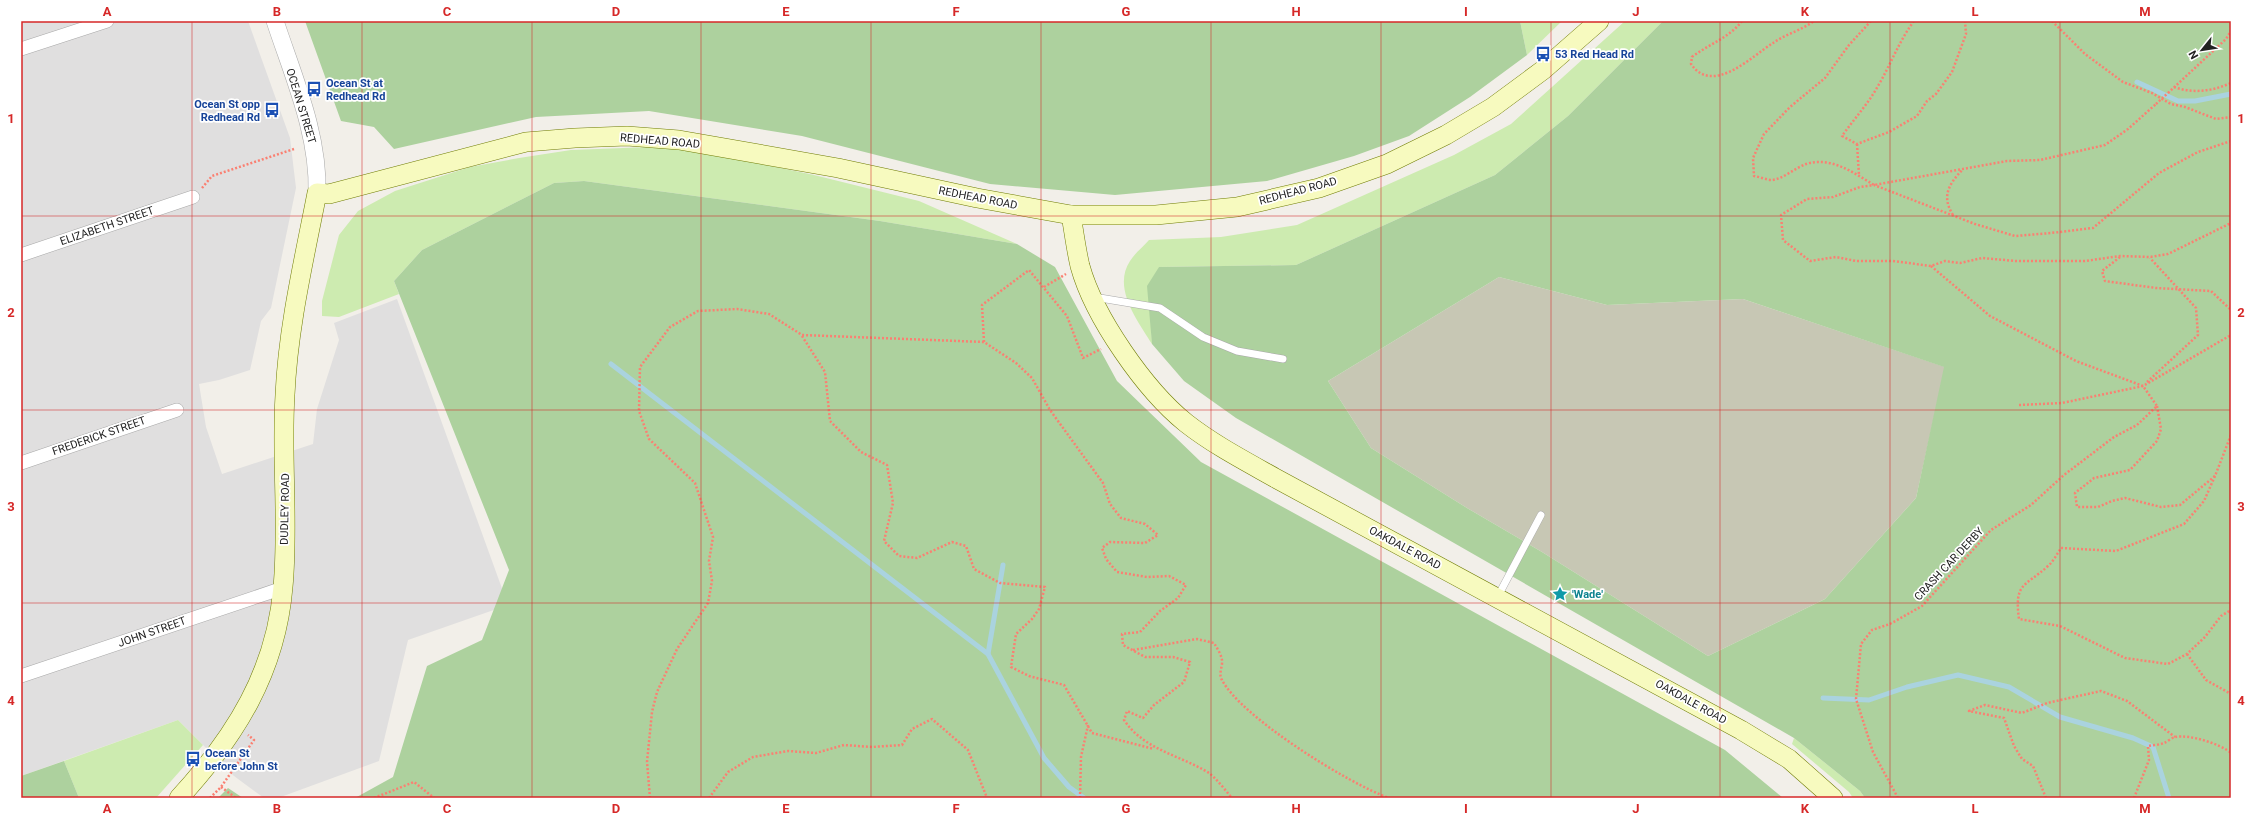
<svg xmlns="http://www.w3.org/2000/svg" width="2252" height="819" font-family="Roboto,sans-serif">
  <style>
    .residential { fill: #e0dfdf }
    .construction { fill: #c7c7b4 }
    .grass { fill: #cdebb0 }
    .forest { fill: #add19e; fill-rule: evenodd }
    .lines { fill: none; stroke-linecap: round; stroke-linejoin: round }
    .stream { stroke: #aad3df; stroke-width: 5 }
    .service-casing { stroke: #a9a9a9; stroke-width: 8 }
    .minor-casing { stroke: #a9a9a9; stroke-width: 14 }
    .tertiary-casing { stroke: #a9a9a9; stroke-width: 18 }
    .secondary-casing { stroke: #707d05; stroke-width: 20 }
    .path { stroke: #fa8072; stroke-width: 2.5; stroke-dasharray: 2 2; stroke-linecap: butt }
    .service { stroke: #fff; stroke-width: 7 }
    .minor { stroke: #fff; stroke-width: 13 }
    .tertiary { stroke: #fff; stroke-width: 17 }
    .secondary { stroke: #f7fabf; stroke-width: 19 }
    .path-bridge { stroke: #fa8072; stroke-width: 2.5; stroke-dasharray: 2 2; stroke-linecap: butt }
    .grid { fill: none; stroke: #d62828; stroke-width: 1; stroke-opacity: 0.55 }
    .labels { text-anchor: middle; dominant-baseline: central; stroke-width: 3.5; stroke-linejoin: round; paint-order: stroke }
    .transit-label { font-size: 11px; font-weight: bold; fill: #164399; stroke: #fff; text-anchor: start }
    .street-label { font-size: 11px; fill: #222; stroke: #fff }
    .culture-label { font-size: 11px; font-weight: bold; fill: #0d838f; stroke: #fff; text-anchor: start }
    .neatline { fill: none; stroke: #d62828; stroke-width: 1.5 }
    .grid-label { font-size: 13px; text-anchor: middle; font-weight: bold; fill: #d62828 }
  </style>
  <rect width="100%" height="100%" fill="#f2efe9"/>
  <polygon class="residential" points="21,21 248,21 290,138 296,188 271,308 261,321 250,370 219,380 199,384 206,427 222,474 313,444 317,409 339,340 334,323 397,299 508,605 408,640 379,761 278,798 264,798 234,776 178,720 21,776"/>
  <polygon class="construction" points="1499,277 1607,305 1743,299 1945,367 1916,498 1825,599 1708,656 1542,552 1467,508 1371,448 1328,381"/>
  <g class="grass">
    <polygon points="1520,21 1562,21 1527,55"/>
    <path d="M1625 21H1663L1568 116 1495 175 1296 265 1159 267 1151 316 1152 344C1138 321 1112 288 1130 261 1135 253 1143 247 1149 240L1221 237 1297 225 1454 155 1511 124Z"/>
    <polygon points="676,146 814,175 919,201 1017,244 880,221 584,181 554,183 422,250 394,281 399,294 339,317 322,316 322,301 339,235 358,211 395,191 470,167 519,158 571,150"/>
    <polygon points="178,720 203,745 156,798 79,798 64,761"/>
    <polygon points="1794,738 1860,791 1865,798 1853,798 1849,792 1792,744"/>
  </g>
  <g class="forest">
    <polygon points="305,21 1520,21 1527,55 1470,97 1409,136 1354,156 1267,181 1115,195 990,184 802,136 649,111 536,117 394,149 374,127 341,121"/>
    <path d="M1663 21H2231V798H1865L1860 791 1794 738 1236 418 1184 381 1152 344 1147 286 1159 267 1296 265 1495 175 1568 116ZM1499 277 1607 305 1743 299 1944 367 1916 498 1825 599 1708 656 1542 552 1467 508 1371 448 1328 381Z"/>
    <polygon points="584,181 880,221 1017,244 1055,267 1117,381 1201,462 1725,750 1783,798 355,798 393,777 427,666 482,640 509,570 394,281 422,250 554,183"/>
    <polygon points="64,761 79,798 21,798 21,776"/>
    <polygon points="228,788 243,798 218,798"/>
  </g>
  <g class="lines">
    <g class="stream">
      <polyline points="2137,82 2178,101 2195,101 2231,94"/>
      <polyline points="611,364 988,654 1044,758 1069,787 1084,798"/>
      <polyline points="988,654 1003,565"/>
      <polyline points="1823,698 1869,700 1907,687 1958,675 2009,687 2060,717 2133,738 2153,747 2169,798"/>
    </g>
    <defs>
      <g id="service">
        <polyline points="1094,297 1160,308 1203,337 1237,351 1283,359"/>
        <polyline points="1497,598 1541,515"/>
      </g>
      <g id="minor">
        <polyline points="21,49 107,21"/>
        <polyline points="21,255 193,197"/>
        <polyline points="21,463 177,410"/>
        <polyline points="21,676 283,588"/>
      </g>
      <path id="tertiary" d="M275 21C293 76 319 134 317 193"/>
      <g id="secondary">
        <path d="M1071 215C1074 232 1076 249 1080 266 1094 317 1145 390 1186 423 1214 445 1247 462 1277 479L1741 730 1789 759 1833 798"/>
        <path d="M179 798C235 737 276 672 283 587 289 523 281 459 285 395 288 327 304 260 317 193L329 194 526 142 575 138 627 136 679 140 838 168 977 198 1071 215H1156L1237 207 1319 188 1387 164 1446 135 1493 107 1543 70 1599 21"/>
      </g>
    </defs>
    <use href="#service" class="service-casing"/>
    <use href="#minor" class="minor-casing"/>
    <use href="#tertiary" class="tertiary-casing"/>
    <use href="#secondary" class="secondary-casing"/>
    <g class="path">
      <path d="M1742 21C1729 38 1709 44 1692 57L1691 64C1713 96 1752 56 1773 43 1786 34 1802 30 1814 21"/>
      <path d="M1871 21 1849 45 1825 78 1790 107 1764 134 1753 158 1754 176C1760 177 1767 180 1772 180 1783 179 1795 168 1806 164 1831 156 1854 173 1874 185L2007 161 2040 160 2105 145 2128 129 2156 104"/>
      <path d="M1914 21C1899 41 1891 64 1878 86 1868 104 1854 119 1842 136L1857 144 1889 132 1917 116 1927 101 1936 94 1952 72 1966 34 1965 21"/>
      <polyline points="2052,21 2085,54 2123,82 2152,93 2171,104 2185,107 2216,119 2231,117"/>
      <path d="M2174 87C2193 94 2213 91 2231 83"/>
      <polyline points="2168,93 2226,39 2231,31"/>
      <polyline points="2231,141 2198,152 2159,173 2093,228 2051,233 2015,236 1975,224 1874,185 1860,187 1833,197 1807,199 1781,215 1783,240 1810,261 1836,257 1856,261 1893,261 1931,266 1945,261 1960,263 1982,258 2016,261 2085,261 2120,256 2150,257 2168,254 2231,223"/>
      <polyline points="1857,144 1859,175"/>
      <polyline points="202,188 212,176 294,149"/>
      <path d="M1953 215C1941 196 1949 184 1963 169"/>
      <polyline points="2120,257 2102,271 2105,281 2156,288 2211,291 2231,310"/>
      <polyline points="1931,266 1990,316 2076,361 2143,386"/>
      <polyline points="1044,287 1066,274"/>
      <polyline points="802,336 825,372 830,421 861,452 887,465 893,503 884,541 899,556 917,558 952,542 966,546 974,569 1000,583 1045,587 1039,609 1032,619 1016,634 1011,667 1029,676 1064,685 1092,733 1154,749"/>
      <polyline points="984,342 982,305 1029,270 1067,316 1083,358 1101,349"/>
      <polyline points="2147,382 2198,335 2196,308 2150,258"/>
      <polyline points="2019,405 2062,403 2143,386 2231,335"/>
      <polyline points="2157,406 2161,429 2157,441 2130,470 2094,478 2075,493 2077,507 2098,507 2112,501 2125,498 2161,507 2180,505 2215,476 2231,435"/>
      <path d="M2215 476 2204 501 2184 524 2116 551 2061 548C2057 554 2053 562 2048 566 2025 587 2014 582 2019 619L2060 626 2125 658 2168 664 2187 654 2205 637 2221 616 2231 610"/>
      <path d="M1133 650 1197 639 1214 643C1217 648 1221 654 1222 660 1223 666 1218 674 1222 680 1241 717 1349 784 1389 798"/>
      <polyline points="2187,654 2206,680 2231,694"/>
      <polyline points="221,787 236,798"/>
      <polyline points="210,798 221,787 254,740 248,735"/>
      <polyline points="374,798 414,782 434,798"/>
      <path d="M650 798 647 762 652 712 657 692 677 649 708 603 712 581 709 561 713 537 695 483 649 439 639 411 640 367 670 327 698 311 737 309 769 314 802 335 984 342 1016 363 1032 378 1050 410 1103 483 1110 504 1121 518 1145 524 1158 535 1145 543 1110 542 1102 548 1106 559 1117 572 1147 577 1169 576 1186 585 1178 598 1160 611 1140 632 1122 634 1123 645 1145 657H1173L1190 662 1184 682 1154 705 1143 718 1127 711 1124 720C1144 750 1180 755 1209 773 1217 779 1225 790 1232 798"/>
      <polyline points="709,798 728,772 753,757 788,751 816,753 844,745 872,747 902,745 912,729 932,719 968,750 987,798"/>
      <polyline points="1080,798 1081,757 1088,725"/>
      <polyline points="1898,798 1873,752 1856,699 1861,644 1872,630 1890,624 1922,606 1991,530 2031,505 2064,475 2114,437 2137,425 2157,406 2143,386"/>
      <polyline points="2046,798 2033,766 2022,759 2014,746 2004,718 1969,711 1985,705 2022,713 2047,703 2101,691 2127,701 2175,737"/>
      <path d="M2134 798 2149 760 2148 746C2153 745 2159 745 2164 743 2167 742 2171 738 2175 737 2189 734 2221 744 2231 753"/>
    </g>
    <use href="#service" class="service"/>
    <use href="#minor" class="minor"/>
    <use href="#tertiary" class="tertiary"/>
    <use href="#secondary" class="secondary"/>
    <polyline class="path-bridge" points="2156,104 2168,93"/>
  </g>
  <path class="grid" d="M192 21V798M362 21V798M532 21V798M701 21V798M871 21V798M1041 21V798M1211 21V798M1381 21V798M1551 21V798M1720 21V798M1890 21V798M2060 21V798M21 216H2231M21 410H2231M21 603H2231"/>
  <defs>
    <symbol id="bus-bare" viewBox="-9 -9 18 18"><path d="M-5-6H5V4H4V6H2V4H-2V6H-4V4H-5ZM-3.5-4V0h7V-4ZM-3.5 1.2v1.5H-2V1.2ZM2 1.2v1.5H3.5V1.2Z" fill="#1a4fb4" stroke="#fff" stroke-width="2.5" paint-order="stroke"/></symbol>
    <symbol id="sight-bare" viewBox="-9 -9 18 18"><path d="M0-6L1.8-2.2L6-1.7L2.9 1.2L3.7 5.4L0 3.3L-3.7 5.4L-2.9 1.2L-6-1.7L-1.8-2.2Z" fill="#0f9aa8" stroke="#fff" stroke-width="2.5" paint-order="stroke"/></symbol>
  </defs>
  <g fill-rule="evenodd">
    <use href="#bus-bare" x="1532" y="43" width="22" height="22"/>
    <use href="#bus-bare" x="303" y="78" width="22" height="22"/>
    <use href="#bus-bare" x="261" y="99" width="22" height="22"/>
    <use href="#sight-bare" x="1549" y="583" width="22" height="22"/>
    <use href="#bus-bare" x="182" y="748" width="22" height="22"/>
  </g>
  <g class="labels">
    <g class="transit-label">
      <text x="1555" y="54">53 Red Head Rd</text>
      <text x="326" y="83">Ocean St at<tspan x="326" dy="13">Redhead Rd</tspan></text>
      <text x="260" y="104" text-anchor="end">Ocean St opp<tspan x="260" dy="13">Redhead Rd</tspan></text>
      <text x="205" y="753">Ocean St<tspan x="205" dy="13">before John St</tspan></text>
    </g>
    <g class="street-label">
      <text transform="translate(301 106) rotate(73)">OCEAN STREET</text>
      <text transform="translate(660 141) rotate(5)">REDHEAD ROAD</text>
      <text transform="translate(1298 191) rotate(-15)">REDHEAD ROAD</text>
      <text transform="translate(978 198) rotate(11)">REDHEAD ROAD</text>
      <text transform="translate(107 226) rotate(-19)">ELIZABETH STREET</text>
      <text transform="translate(99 436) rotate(-19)">FREDERICK STREET</text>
      <text transform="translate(285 509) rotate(-89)">DUDLEY ROAD</text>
      <text transform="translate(1405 548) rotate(28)">OAKDALE ROAD</text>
      <text transform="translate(1949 564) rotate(-47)">CRASH CAR DERBY</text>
      <text transform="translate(152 632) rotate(-19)">JOHN STREET</text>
      <text transform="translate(1691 702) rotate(29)">OAKDALE ROAD</text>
    </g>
    <g class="culture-label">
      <text x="1572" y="594">'Wade'</text>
    </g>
  </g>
  <rect width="2252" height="819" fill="none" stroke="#ffffff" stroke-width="44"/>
  <g transform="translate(2202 50) rotate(240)" stroke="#ffffff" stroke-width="3" paint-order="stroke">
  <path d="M0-3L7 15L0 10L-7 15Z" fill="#222222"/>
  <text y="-6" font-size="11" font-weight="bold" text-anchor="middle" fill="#222222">N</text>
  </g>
  <rect x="22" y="22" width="2208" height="775" class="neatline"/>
  <g class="grid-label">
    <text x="107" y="16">A</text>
    <text x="277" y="16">B</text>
    <text x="447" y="16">C</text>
    <text x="616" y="16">D</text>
    <text x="786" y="16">E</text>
    <text x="956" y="16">F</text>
    <text x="1126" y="16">G</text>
    <text x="1296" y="16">H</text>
    <text x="1466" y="16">I</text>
    <text x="1636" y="16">J</text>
    <text x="1805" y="16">K</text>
    <text x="1975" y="16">L</text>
    <text x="2145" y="16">M</text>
    <text x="11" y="123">1</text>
    <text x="2241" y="123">1</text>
    <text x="11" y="317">2</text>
    <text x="2241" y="317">2</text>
    <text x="11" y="511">3</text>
    <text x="2241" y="511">3</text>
    <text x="11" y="705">4</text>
    <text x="2241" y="705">4</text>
    <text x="107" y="813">A</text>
    <text x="277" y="813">B</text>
    <text x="447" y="813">C</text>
    <text x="616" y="813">D</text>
    <text x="786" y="813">E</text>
    <text x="956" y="813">F</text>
    <text x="1126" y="813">G</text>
    <text x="1296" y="813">H</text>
    <text x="1466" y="813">I</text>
    <text x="1636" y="813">J</text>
    <text x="1805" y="813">K</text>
    <text x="1975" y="813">L</text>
    <text x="2145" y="813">M</text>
  </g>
</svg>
